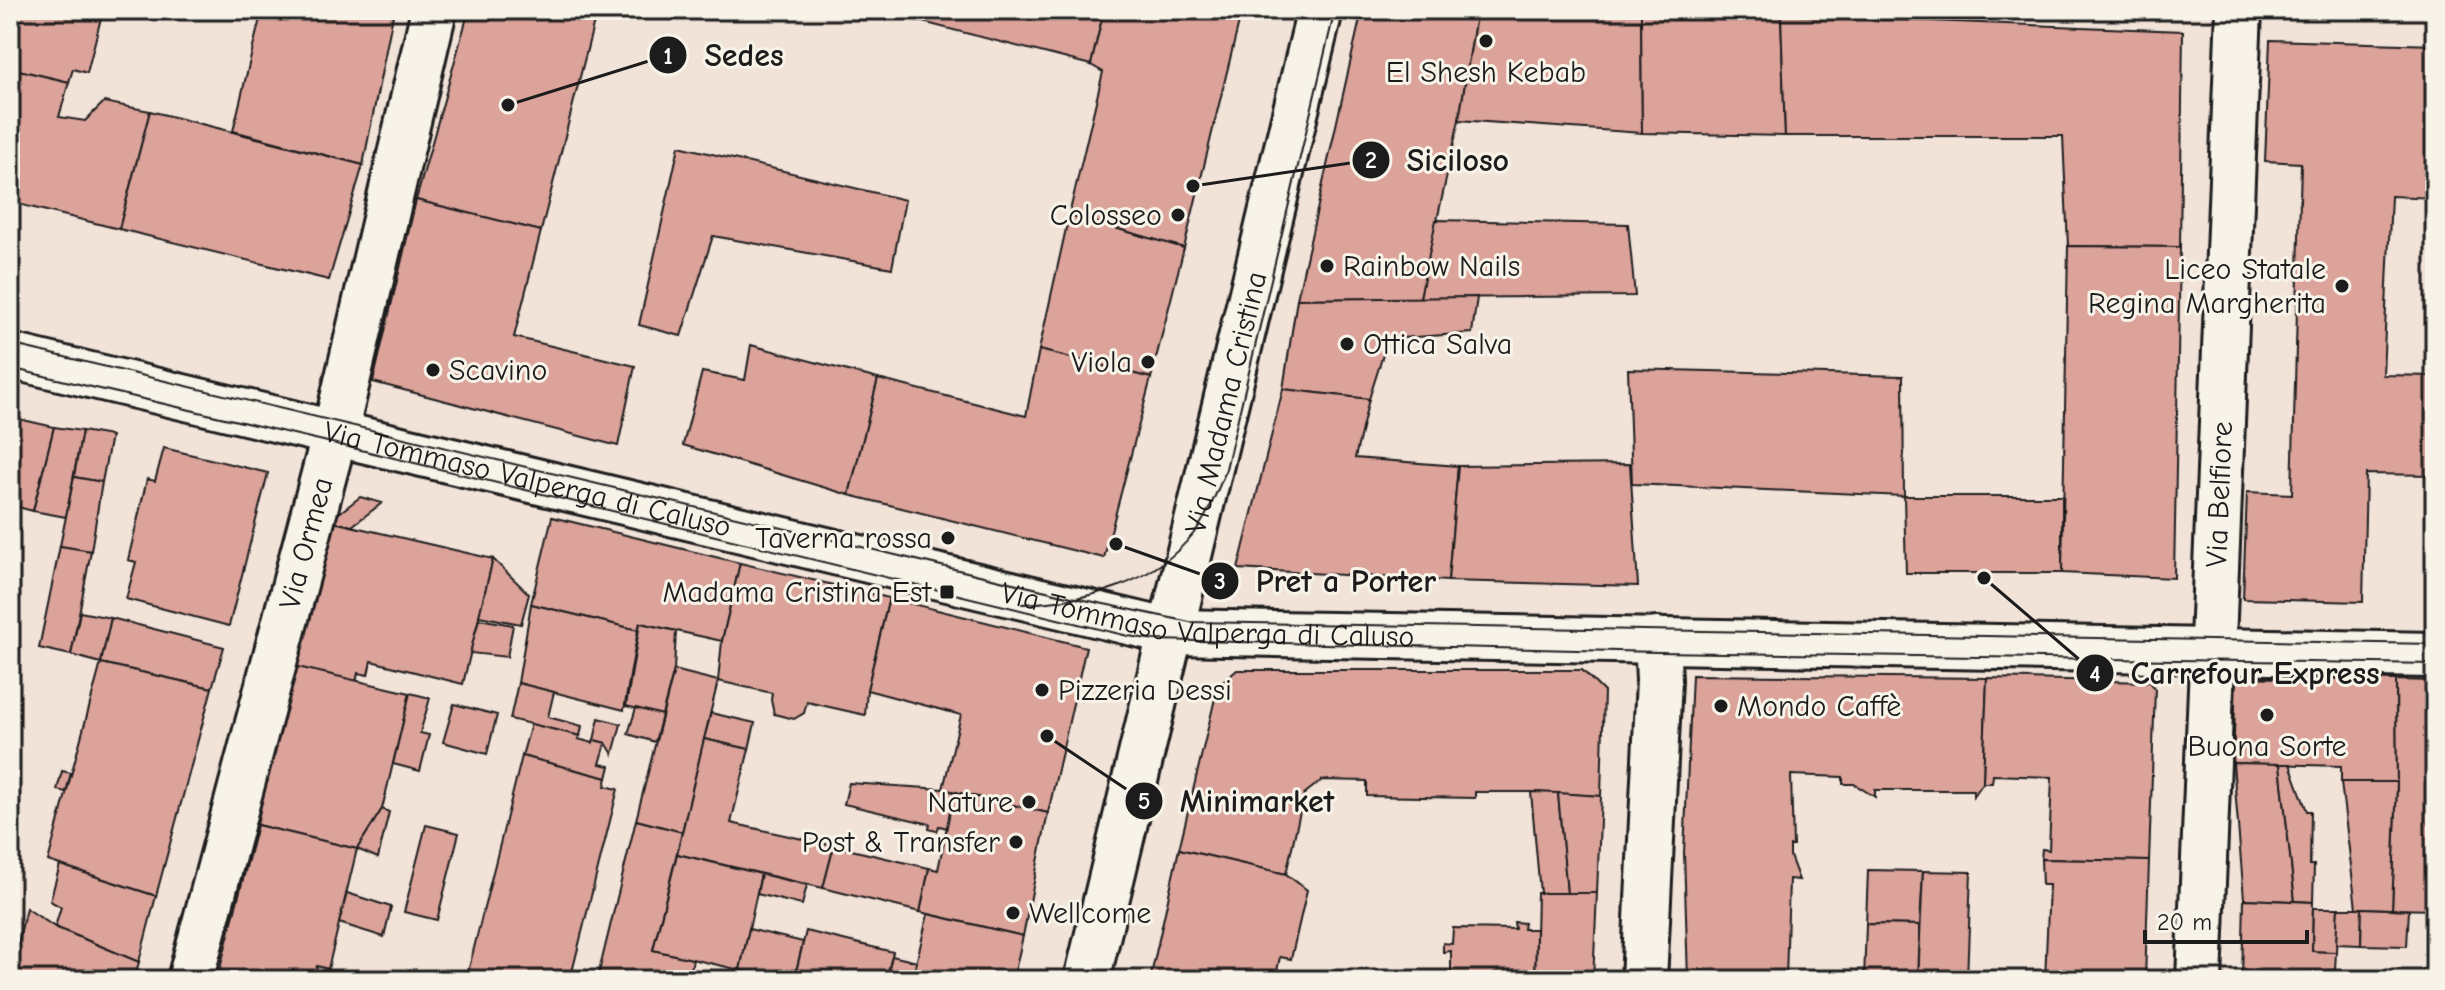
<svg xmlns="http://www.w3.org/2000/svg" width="2445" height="990" font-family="'Comic Neue',sans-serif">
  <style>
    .building { fill: #dca39b; stroke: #1c1c1c; stroke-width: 2 }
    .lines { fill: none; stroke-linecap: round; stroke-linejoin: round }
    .minor-casing { stroke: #1c1c1c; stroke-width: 50 }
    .tertiary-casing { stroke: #1c1c1c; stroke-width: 50 }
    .minor { stroke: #f7f3e8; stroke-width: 44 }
    .tertiary { stroke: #f7f3e8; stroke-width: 44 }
    .tram { stroke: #1c1c1c; stroke-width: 2 }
    .poi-dot { fill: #1c1c1c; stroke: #f7f3e8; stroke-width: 3 }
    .labels { text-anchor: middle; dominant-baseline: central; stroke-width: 6; stroke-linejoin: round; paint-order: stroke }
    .poi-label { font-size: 30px; fill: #1c1c1c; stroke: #f7f3e8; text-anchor: end }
    .street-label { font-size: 30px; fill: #1c1c1c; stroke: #f7f3e8 }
    .leader { fill: none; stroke: #1c1c1c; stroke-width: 3 }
    .callout-dot { fill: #1c1c1c; stroke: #f7f3e8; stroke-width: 3 }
    .mark-label { font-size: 24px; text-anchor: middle; font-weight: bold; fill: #fff }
    .callout-label { font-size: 32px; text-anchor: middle; font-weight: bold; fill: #1c1c1c; stroke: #f7f3e8; stroke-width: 6; stroke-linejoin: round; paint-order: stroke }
  </style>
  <rect width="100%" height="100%" fill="#f2e3d9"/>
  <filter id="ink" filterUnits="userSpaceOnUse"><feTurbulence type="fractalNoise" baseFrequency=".0125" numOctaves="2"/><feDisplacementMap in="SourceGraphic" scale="16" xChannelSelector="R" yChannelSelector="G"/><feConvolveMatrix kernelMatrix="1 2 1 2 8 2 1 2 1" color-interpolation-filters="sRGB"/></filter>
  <g filter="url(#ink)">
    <g class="building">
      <polygon points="10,10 103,10 87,73 73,69 69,82 10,68"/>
      <polygon points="262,10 394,10 363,165 233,131"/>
      <polygon points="469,10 597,10 541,231 416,200"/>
      <polygon points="874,10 904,10 903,17"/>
      <polygon points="904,10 1104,10 1091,65 903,17"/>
      <polygon points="1104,10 1242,10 1184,248 1069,215 1103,72 1091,65"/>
      <polygon points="1362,10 1477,10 1459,120 1420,298 1297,299"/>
      <polygon points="1477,10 1641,12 1642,133 1459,120"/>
      <polygon points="1641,12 1781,15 1785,136 1642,133"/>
      <polygon points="1781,15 2183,31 2180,247 2068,246 2063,136 1785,136"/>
      <polygon points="2270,40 2435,45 2435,198 2391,196 2383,375 2435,376 2435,475 2366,474 2363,602 2243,599 2247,492 2292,494 2301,163 2265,161"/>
      <polygon points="10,68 69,82 59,117 85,121 104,102 150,111 119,229 10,202"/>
      <polygon points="150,111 363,165 329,280 119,229"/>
      <polygon points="679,146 905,200 892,268 713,236 681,336 639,325"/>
      <polygon points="416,200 541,231 514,337 635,366 618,446 373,382"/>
      <polygon points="1069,215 1184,248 1151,378 1039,350"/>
      <polygon points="1436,220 1628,224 1635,296 1420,298"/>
      <polygon points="2068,246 2180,247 2174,578 2062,573"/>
      <polygon points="1477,297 1472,333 1388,339 1369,399 1283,389 1297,299"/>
      <polygon points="751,345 878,379 849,495 683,445 702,372 745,380"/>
      <polygon points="1039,350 1151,378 1104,558 849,495 878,379 1026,416"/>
      <polygon points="1628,369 1903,376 1904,496 1632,484"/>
      <polygon points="1283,389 1369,399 1355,458 1458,466 1448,581 1238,569"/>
      <polygon points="10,417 54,427 33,511 10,505"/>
      <polygon points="54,427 82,431 66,517 33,511"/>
      <polygon points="82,431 111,436 102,482 74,477"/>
      <polygon points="164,448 268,473 229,626 126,599 136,562 128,560 147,479 155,481"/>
      <polygon points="1630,464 1638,586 1448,581 1458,466"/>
      <polygon points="74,477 102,482 91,551 60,546"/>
      <polygon points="1904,496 2062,496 2062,573 1906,573"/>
      <polygon points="360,497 382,503 352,526 329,521"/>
      <polygon points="552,517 740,563 722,641 640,623 638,630 531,604"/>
      <polygon points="329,521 493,559 463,684 371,661 368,675 358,673 356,683 289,665"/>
      <polygon points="60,546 91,551 71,655 39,648"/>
      <polygon points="493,559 529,594 521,624 479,616"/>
      <polygon points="740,563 889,598 867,690 865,715 807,702 804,713 794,719 774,714 771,700 772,693 718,681 722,641"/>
      <polygon points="889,598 1086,647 1048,813 943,789 961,715 867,690"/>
      <polygon points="531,604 638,630 624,710 518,683"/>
      <polygon points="80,612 111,618 101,663 71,655"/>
      <polygon points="111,618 224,647 212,688 101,663"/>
      <polygon points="479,619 513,625 507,657 470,653"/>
      <polygon points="640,623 676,631 674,670 662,715 626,706"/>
      <polygon points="101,663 212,688 156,896 48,861"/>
      <polygon points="289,665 410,693 382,809 357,849 257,825"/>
      <polygon points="674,670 718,681 682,832 636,820"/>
      <polygon points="1237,670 1582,670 1604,692 1601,796 1531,792 1475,792 1475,798 1367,796 1367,781 1322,780 1304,794 1286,874 1179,849 1218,686"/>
      <polygon points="1692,675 1987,678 1983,783 1973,797 1973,790 1875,790 1875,797 1854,784 1843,784 1843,777 1791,775 1793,846 1790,846 1790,856 1799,880 1789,879 1786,980 1688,980 1684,853"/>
      <polygon points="2236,677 2396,680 2397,782 2341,782 2341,766 2233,763"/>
      <polygon points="1987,678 2150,682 2155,688 2149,861 2041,859 2042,849 2049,850 2052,777 1993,775 1992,783 1983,783"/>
      <polygon points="2396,680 2435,681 2435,910 2392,909 2397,782"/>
      <polygon points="518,683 554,692 548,717 582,726 580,736 510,719"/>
      <polygon points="410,693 430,698 420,733 429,735 420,771 393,764"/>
      <polygon points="454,704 497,715 487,754 443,742"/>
      <polygon points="636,708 662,715 655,742 628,734"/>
      <polygon points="711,713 755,723 749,749 704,739"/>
      <polygon points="599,718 621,724 613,754 606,743 594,740"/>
      <polygon points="531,724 580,736 578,739 593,743 594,740 606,743 600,764 610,766 607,778 522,756"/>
      <polygon points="704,739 749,749 731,823 834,846 823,888 677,854"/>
      <polygon points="522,756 607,778 605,786 618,789 570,980 466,980"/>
      <polygon points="2233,763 2280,764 2295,901 2244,899"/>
      <polygon points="2280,764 2290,764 2307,811 2311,811 2310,865 2314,865 2313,902 2295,901"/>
      <polygon points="62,771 71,773 66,792 57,790"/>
      <polygon points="2341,782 2397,782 2392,909 2356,908"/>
      <polygon points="849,783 943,789 954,792 948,828 939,826 937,831 929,829 930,824 844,804"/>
      <polygon points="954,792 1048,813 1023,936 920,912 929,868 938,870"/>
      <polygon points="1531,792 1558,793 1567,893 1540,893"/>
      <polygon points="1558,793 1601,796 1597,893 1567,893"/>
      <polygon points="382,809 389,812 378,858 357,849"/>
      <polygon points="636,820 682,832 653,950 693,959 689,980 597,980"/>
      <polygon points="257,825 357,849 328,969 317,966 314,980 217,980"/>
      <polygon points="426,825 459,833 437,920 404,912"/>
      <polygon points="836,835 848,837 846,849 834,846"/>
      <polygon points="834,846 929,868 920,912 823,888"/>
      <polygon points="1179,849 1286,874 1307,890 1291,959 1280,957 1275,980 1150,980"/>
      <polygon points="677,854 761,874 740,970 653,950"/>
      <polygon points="2041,859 2149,861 2145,980 2045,980 2049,885 2042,885"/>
      <polygon points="60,865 156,896 139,962 55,927 61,907 50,901"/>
      <polygon points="1868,870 1923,871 1920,925 1866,924"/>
      <polygon points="1923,871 1971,872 1967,980 1918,980"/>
      <polygon points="761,874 807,885 802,905 757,894"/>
      <polygon points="347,893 391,907 384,937 339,923"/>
      <polygon points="1537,893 1597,893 1593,980 1535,980"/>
      <polygon points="2244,899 2313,902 2312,951 2336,952 2335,970 2326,971 2326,980 2242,980"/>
      <polygon points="26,908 55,927 139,962 134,980 10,980"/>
      <polygon points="2313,908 2338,908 2336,952 2312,951"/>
      <polygon points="2338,908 2362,908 2361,945 2336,944"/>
      <polygon points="2362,908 2409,910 2407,946 2361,945"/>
      <polygon points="928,914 1023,936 1013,980 912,980"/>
      <polygon points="1514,922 1524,923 1523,929 1536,929 1535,980 1451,980 1451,951 1443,952 1443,943 1452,944 1453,928 1515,929"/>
      <polygon points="1866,924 1920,925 1918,980 1864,980"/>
      <polygon points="749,929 803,942 794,980 783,980 740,970"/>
      <polygon points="806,931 893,952 886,980 794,980"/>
      <polygon points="892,956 917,962 912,980 886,980"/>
      <polygon points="2335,970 2335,980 2326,980 2326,971"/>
    </g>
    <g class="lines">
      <defs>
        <g id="minor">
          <path id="s1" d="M190 980 335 433 434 10"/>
          <polyline points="1644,980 1659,680 1657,640"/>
          <path id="s2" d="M2199 980 2239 10"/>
        </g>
        <g id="tertiary">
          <path id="s3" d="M10 356 1171 632 2435 655"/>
          <path id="s4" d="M1087 980 1320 10"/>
        </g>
      </defs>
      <use href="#minor" class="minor-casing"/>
      <use href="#tertiary" class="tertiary-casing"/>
      <use href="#minor" class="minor"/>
      <use href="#tertiary" class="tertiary"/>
      <g class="tram">
        <polyline points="10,344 1080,599 1190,622 2435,644"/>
        <polyline points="10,368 332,443 1128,636 1155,640 1658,652 2435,664"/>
        <path d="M1022 604C1086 601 1152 586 1194 533 1208 516 1216 493 1225 473L1335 10"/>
      </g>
    </g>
  </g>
  <g class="poi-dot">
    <circle cx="1486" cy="41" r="8"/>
    <circle cx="1178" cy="215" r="8"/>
    <circle cx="1327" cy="266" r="8"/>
    <circle cx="2342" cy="286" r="8"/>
    <circle cx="1347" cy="344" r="8"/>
    <circle cx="1148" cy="362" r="8"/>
    <circle cx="433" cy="370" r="8"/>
    <circle cx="948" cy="538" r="8"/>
    <rect x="939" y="584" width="16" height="16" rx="4"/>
    <circle cx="1042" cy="690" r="8"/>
    <circle cx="1721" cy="706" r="8"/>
    <circle cx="2267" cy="715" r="8"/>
    <circle cx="1029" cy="802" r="8"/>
    <circle cx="1016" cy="842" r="8"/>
    <circle cx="1013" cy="913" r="8"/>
  </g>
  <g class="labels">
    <g class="poi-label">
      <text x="1486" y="72" text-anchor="middle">El Shesh Kebab</text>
      <text x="1162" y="215">Colosseo</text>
      <text x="1343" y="266" text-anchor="start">Rainbow Nails</text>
      <text x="2326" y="269">Liceo Statale<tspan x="2326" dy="34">Regina Margherita</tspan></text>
      <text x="1363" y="344" text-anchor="start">Ottica Salva</text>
      <text x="1132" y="362">Viola</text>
      <text x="449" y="370" text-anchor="start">Scavino</text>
      <text x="932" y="538">Taverna rossa</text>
      <text x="931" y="592">Madama Cristina Est</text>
      <text x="1058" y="690" text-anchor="start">Pizzeria Dessi</text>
      <text x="1737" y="706" text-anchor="start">Mondo Caffè</text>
      <text x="2267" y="746" text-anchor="middle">Buona Sorte</text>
      <text x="1013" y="802">Nature</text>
      <text x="1000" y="842">Post &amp; Transfer</text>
      <text x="1029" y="913" text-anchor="start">Wellcome</text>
    </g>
    <g class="street-label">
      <text stroke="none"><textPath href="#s4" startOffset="594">Via Madama Cristina</textPath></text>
      <text stroke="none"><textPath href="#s3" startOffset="532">Via Tommaso Valperga di Caluso</textPath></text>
      <text stroke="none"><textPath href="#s2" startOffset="486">Via Belfiore</textPath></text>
      <text stroke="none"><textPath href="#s1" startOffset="452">Via Ormea</textPath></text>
      <text stroke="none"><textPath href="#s3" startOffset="1228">Via Tommaso Valperga di Caluso</textPath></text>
    </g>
  </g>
  <path class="leader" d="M508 105L668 55M1193 186L1371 160M1116 544L1220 581M1984 578L2095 673M1047 736L1144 801"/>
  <g class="callout-dot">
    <circle cx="508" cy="105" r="8"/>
    <circle cx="1193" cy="186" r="8"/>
    <circle cx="1116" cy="544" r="8"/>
    <circle cx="1984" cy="578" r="8"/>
    <circle cx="1047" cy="736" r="8"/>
    <circle cx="668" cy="55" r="20"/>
    <circle cx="1371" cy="160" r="20"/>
    <circle cx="1220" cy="581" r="20"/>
    <circle cx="2095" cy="673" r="20"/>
    <circle cx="1144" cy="801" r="20"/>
  </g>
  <g class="mark-label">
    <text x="668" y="64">1</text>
    <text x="1371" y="168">2</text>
    <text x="1220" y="589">3</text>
    <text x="2095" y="682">4</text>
    <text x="1144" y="809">5</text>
  </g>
  <g class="callout-label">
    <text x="744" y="66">Sedes</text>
    <text x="1458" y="171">Siciloso</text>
    <text x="1346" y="592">Pret a Porter</text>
    <text x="2255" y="684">Carrefour Express</text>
    <text x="1257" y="812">Minimarket</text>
  </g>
  <rect width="2445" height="990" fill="none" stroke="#f7f3e8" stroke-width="40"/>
  <rect x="20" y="20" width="2405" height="950" fill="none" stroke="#1c1c1c" stroke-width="3" filter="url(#ink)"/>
  <path d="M2145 930v12h162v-12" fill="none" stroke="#1c1c1c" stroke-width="4"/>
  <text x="2157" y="930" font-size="24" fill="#1c1c1c" stroke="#f7f3e8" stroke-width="6" paint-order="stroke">20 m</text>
</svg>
